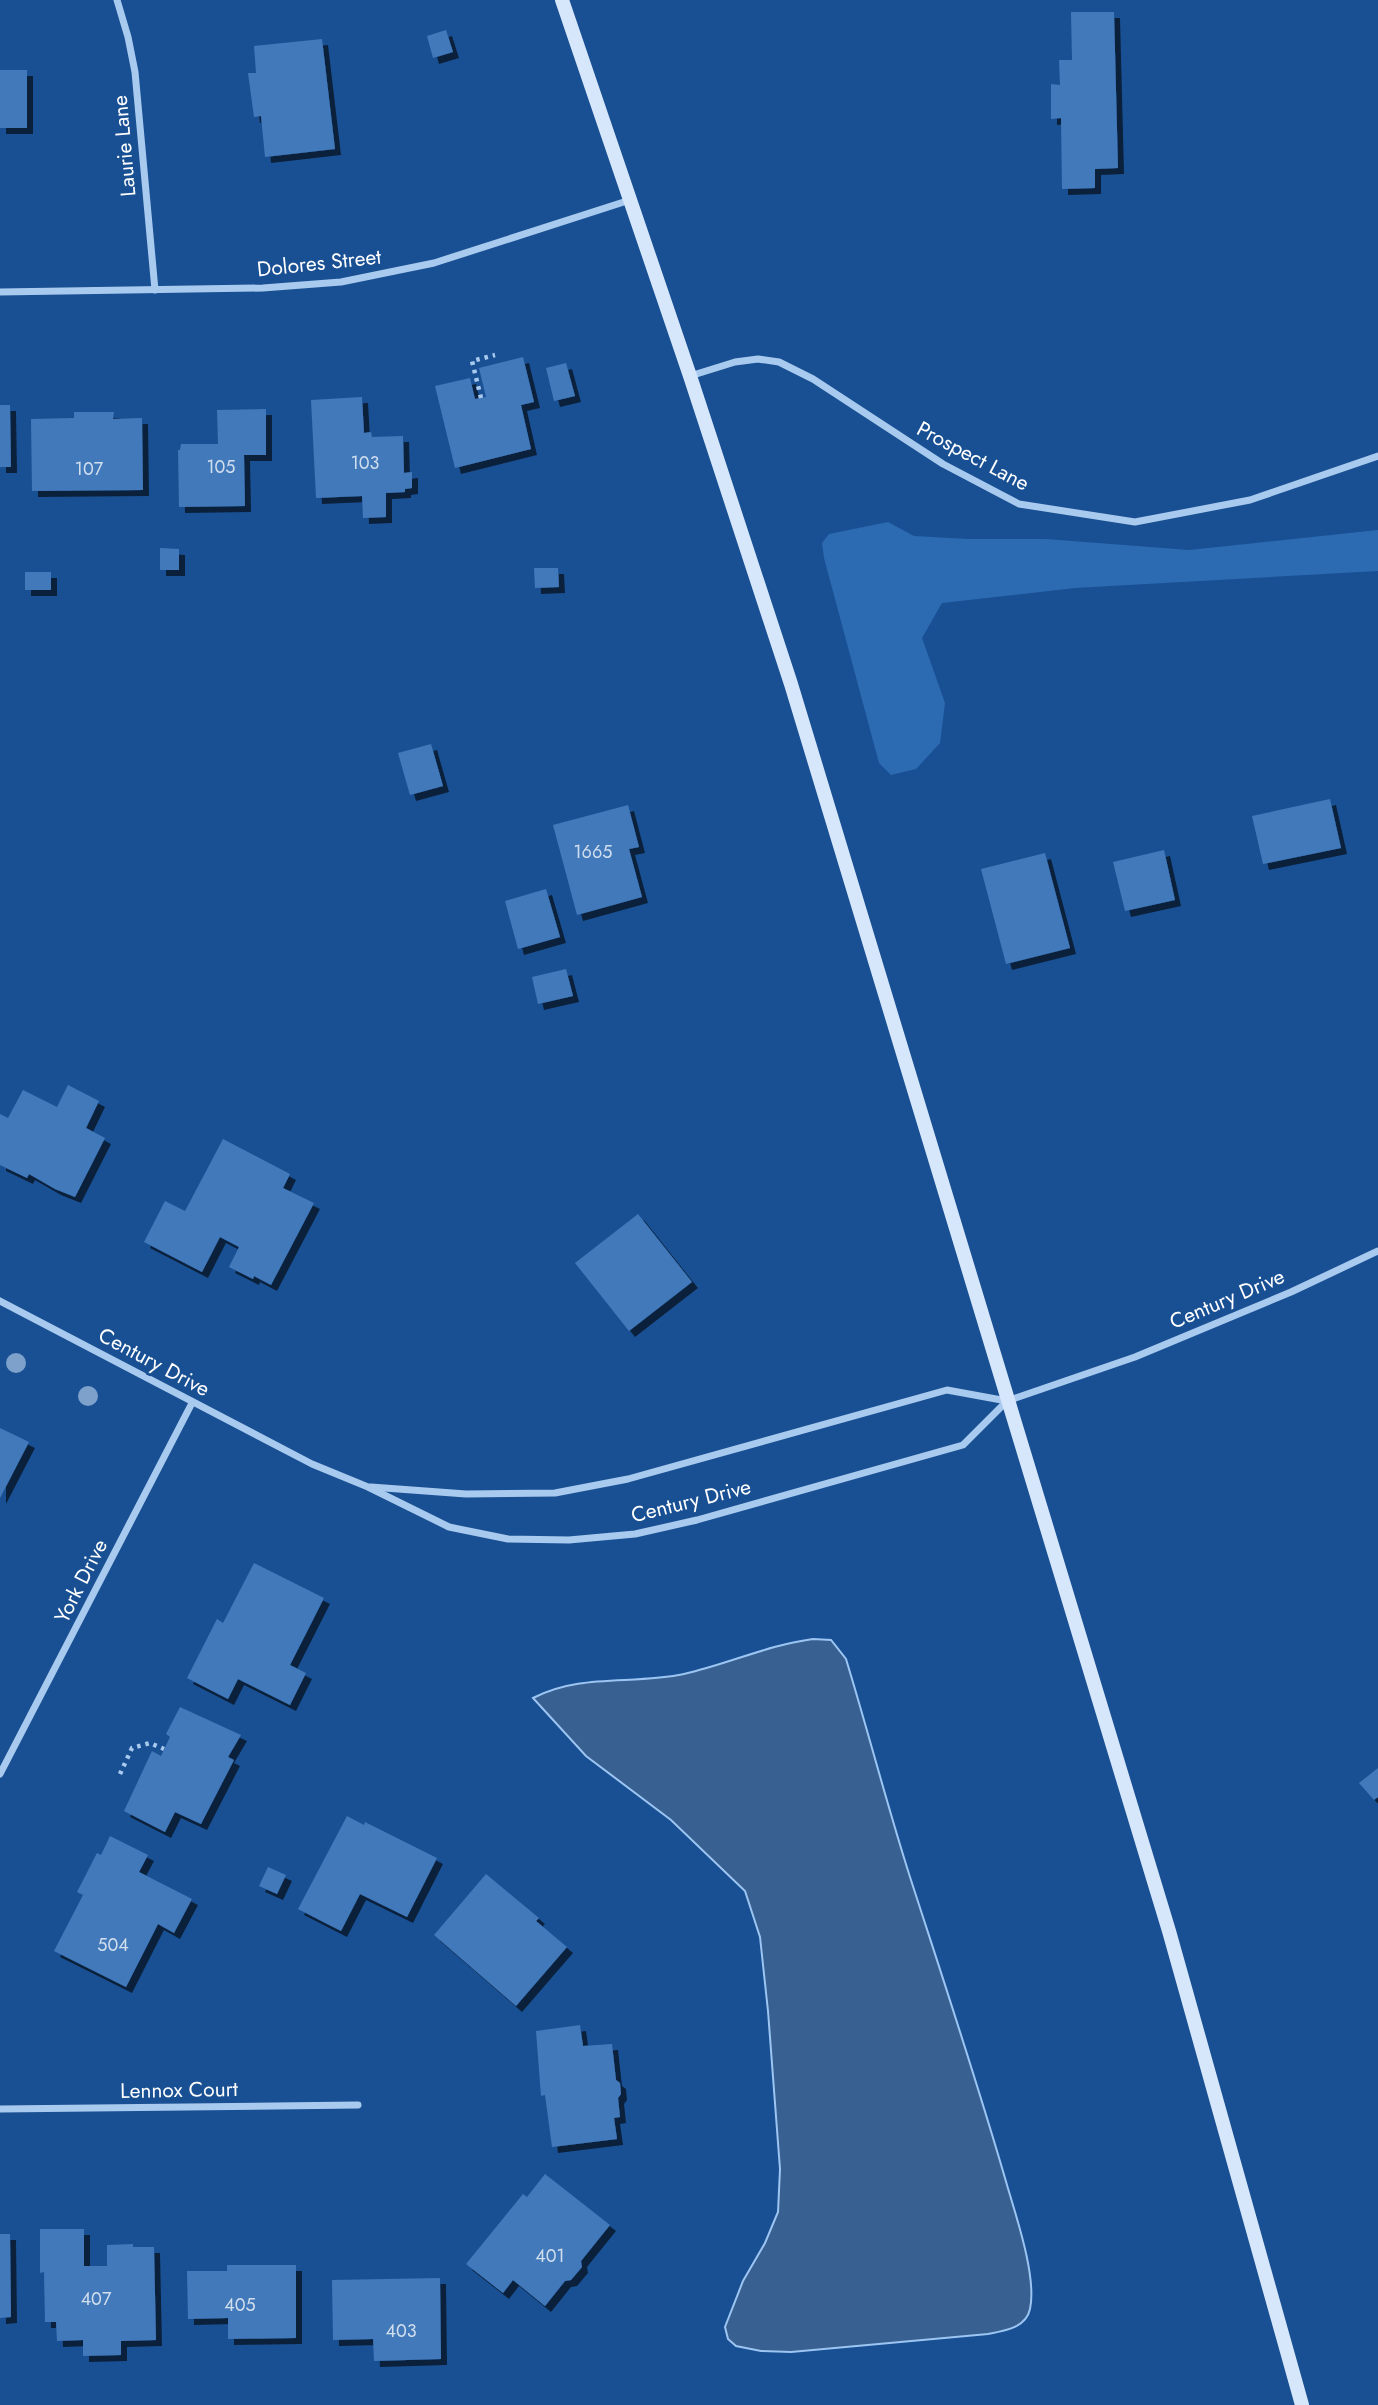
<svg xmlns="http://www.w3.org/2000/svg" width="1378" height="2405" font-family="Jost,sans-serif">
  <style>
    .green { fill: #2c6ab1 }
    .water { fill: #386090; stroke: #9cc5f2; stroke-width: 2 }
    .building { fill: #4279ba; filter: url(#shadow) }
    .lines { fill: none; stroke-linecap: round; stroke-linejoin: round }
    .path { stroke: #a9caef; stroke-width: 4.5; stroke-dasharray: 3.5 5; stroke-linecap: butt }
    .street { stroke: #a9caef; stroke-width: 7 }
    .secondary { stroke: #d7e7fb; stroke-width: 14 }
    .tree { fill: #7ea1cc }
    .labels { text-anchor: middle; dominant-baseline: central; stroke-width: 6; stroke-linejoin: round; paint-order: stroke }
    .number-label { font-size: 18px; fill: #d0deee }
    .street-label { font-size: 21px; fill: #fff; stroke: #195093 }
  </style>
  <defs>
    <filter id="shadow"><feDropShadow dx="6" dy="6" stdDeviation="0" flood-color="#0009"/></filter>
  </defs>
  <rect width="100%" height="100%" fill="#195093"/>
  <polygon class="green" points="888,522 914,536 968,539 1046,539 1189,550 1378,530 1378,571 1075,588 942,603 922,638 945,703 940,743 916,769 891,775 879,763 824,558 822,543 829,534"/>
  <path class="water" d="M813 1639 831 1640 846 1659C868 1731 887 1805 910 1877 943 1979 977 2081 1007 2185 1016 2216 1037 2277 1030 2309 1026 2328 1004 2331 988 2334L791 2352 761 2351 736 2346 728 2339 725 2327 743 2281 765 2243 778 2212 780 2169 768 2011 760 1937 745 1891 671 1820 586 1756 533 1698C580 1673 633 1685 684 1674 728 1664 768 1645 813 1639Z"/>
  <g class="building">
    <polygon points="1071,12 1114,12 1118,168 1095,169 1095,188 1062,189 1061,118 1051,119 1051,84 1060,85 1059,60 1072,60"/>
    <polygon points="446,30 453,52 433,58 427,36"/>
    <polygon points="322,39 335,149 265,157 261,116 254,117 248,73 256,73 254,46"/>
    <rect x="0" y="70" width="27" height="58"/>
    <polygon points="523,357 534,402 521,405 531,449 455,468 435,386 470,378 475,399 486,397 479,368"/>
    <polygon points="566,363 575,396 554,401 546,368"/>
    <polygon points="362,397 364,433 371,432 372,437 403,436 404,473 412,472 412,488 405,489 405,492 386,493 386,517 363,518 362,496 316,498 311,400"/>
    <polygon points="0,405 10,405 11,467 0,467"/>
    <polygon points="266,409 266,455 244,455 245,506 179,507 178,450 180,450 181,444 218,444 217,410"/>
    <polygon points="74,412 114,412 113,419 142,418 143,490 32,491 31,419 74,418"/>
    <polygon points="160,548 179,549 179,570 160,570"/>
    <polygon points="534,568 558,568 559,587 535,588"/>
    <rect x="25" y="572" width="26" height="18"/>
    <polygon points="431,744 443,786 410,795 398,753"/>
    <polygon points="1330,799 1341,848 1263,864 1252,816"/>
    <polygon points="628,805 639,847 629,849 642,897 577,915 553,825"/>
    <polygon points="1164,850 1175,900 1125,911 1113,862"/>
    <polygon points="1045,853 1070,948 1006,964 981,869"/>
    <polygon points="546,889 560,937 518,949 505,901"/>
    <polygon points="566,969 573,996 538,1004 532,977"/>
    <polygon points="68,1085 99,1101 86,1128 105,1138 75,1197 55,1189 29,1174 27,1178 0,1165 0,1114 8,1118 23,1090 57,1107"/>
    <polygon points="223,1139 290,1174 283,1188 314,1203 271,1285 254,1276 253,1279 229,1267 239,1247 220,1237 202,1272 144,1242 165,1201 185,1211"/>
    <polygon points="638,1214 692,1282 629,1331 575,1263"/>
    <polygon points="0,1428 29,1442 0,1498"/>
    <polygon points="254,1563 324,1598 290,1665 306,1673 290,1705 238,1679 228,1699 187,1678 217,1619 223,1623"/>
    <polygon points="180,1707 241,1735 228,1757 234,1760 201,1824 175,1812 165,1832 124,1811 152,1751 161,1756 170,1737 166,1734"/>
    <polygon points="1378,1768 1378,1797 1374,1800 1359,1783"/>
    <polygon points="347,1816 364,1825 365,1822 437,1858 407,1917 360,1894 341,1931 298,1909"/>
    <polygon points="110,1836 148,1855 139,1872 192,1899 174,1933 158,1924 126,1987 54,1951 83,1895 77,1892 97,1853 101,1855"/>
    <polygon points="268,1867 286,1875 277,1894 259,1886"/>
    <polygon points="486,1874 539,1918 536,1921 567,1947 516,2006 434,1935"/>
    <polygon points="580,2025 583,2046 612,2044 616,2080 620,2083 621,2094 618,2098 620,2117 614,2118 617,2139 552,2147 545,2095 541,2096 536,2031"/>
    <polygon points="545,2174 610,2225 581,2261 582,2267 571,2280 565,2281 545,2306 513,2280 503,2293 466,2264 523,2194 527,2197"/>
    <polygon points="40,2229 84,2229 84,2266 107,2266 107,2245 133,2244 133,2247 154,2247 156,2340 121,2341 121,2355 83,2356 83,2340 57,2341 56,2322 45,2322 44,2272 40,2273"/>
    <polygon points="0,2234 10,2234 11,2317 0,2318"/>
    <polygon points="227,2265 296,2265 296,2338 228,2339 228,2318 188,2319 187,2271 227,2271"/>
    <polygon points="440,2278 441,2359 374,2361 373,2339 333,2340 332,2280"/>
  </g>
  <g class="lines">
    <g class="path">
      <polyline points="481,398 472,361 495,355"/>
      <polyline points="120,1774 132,1748 150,1743 164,1749"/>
    </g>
    <g class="street">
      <polyline points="117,0 128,37 135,72 155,290"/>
      <polyline points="0,292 263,288 341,282 434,263 630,200"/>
      <polyline points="690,376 735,362 758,359 779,362 813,379 943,464 1019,504 1135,522 1250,500 1378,456"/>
      <polyline points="0,1301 312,1464 368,1487 449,1527 508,1539 569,1540 635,1534 697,1520 963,1445 1007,1401 1135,1357 1291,1292 1378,1251"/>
      <polyline points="371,1487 466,1494 555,1493 628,1479 947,1390 1007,1401"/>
      <polyline points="0,1774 192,1403"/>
      <polyline points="0,2109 358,2105"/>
    </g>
    <polyline class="secondary" points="562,0 690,376 791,684 1169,1931 1302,2405"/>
  </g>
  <g class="tree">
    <circle cx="16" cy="1363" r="10"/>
    <circle cx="88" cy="1396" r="10"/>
  </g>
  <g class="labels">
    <g class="number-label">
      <text x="365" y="463">103</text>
      <text x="221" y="467">105</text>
      <text x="89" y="469">107</text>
      <text x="593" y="852">1665</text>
      <text x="113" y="1945">504</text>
      <text x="550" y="2256">401</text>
      <text x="96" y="2299">407</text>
      <text x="240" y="2305">405</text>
      <text x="401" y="2331">403</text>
    </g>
    <g class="street-label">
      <text transform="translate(124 146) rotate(-95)">Laurie Lane</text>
      <text transform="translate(319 263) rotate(-6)">Dolores Street</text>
      <text transform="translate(973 456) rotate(28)">Prospect Lane</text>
      <text transform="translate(1227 1299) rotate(-23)">Century Drive</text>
      <text transform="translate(154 1362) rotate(28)">Century Drive</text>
      <text transform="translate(691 1501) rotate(-14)">Century Drive</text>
      <text transform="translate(81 1581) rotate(-63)">York Drive</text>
      <text transform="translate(179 2090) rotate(-1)">Lennox Court</text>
    </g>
  </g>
</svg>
